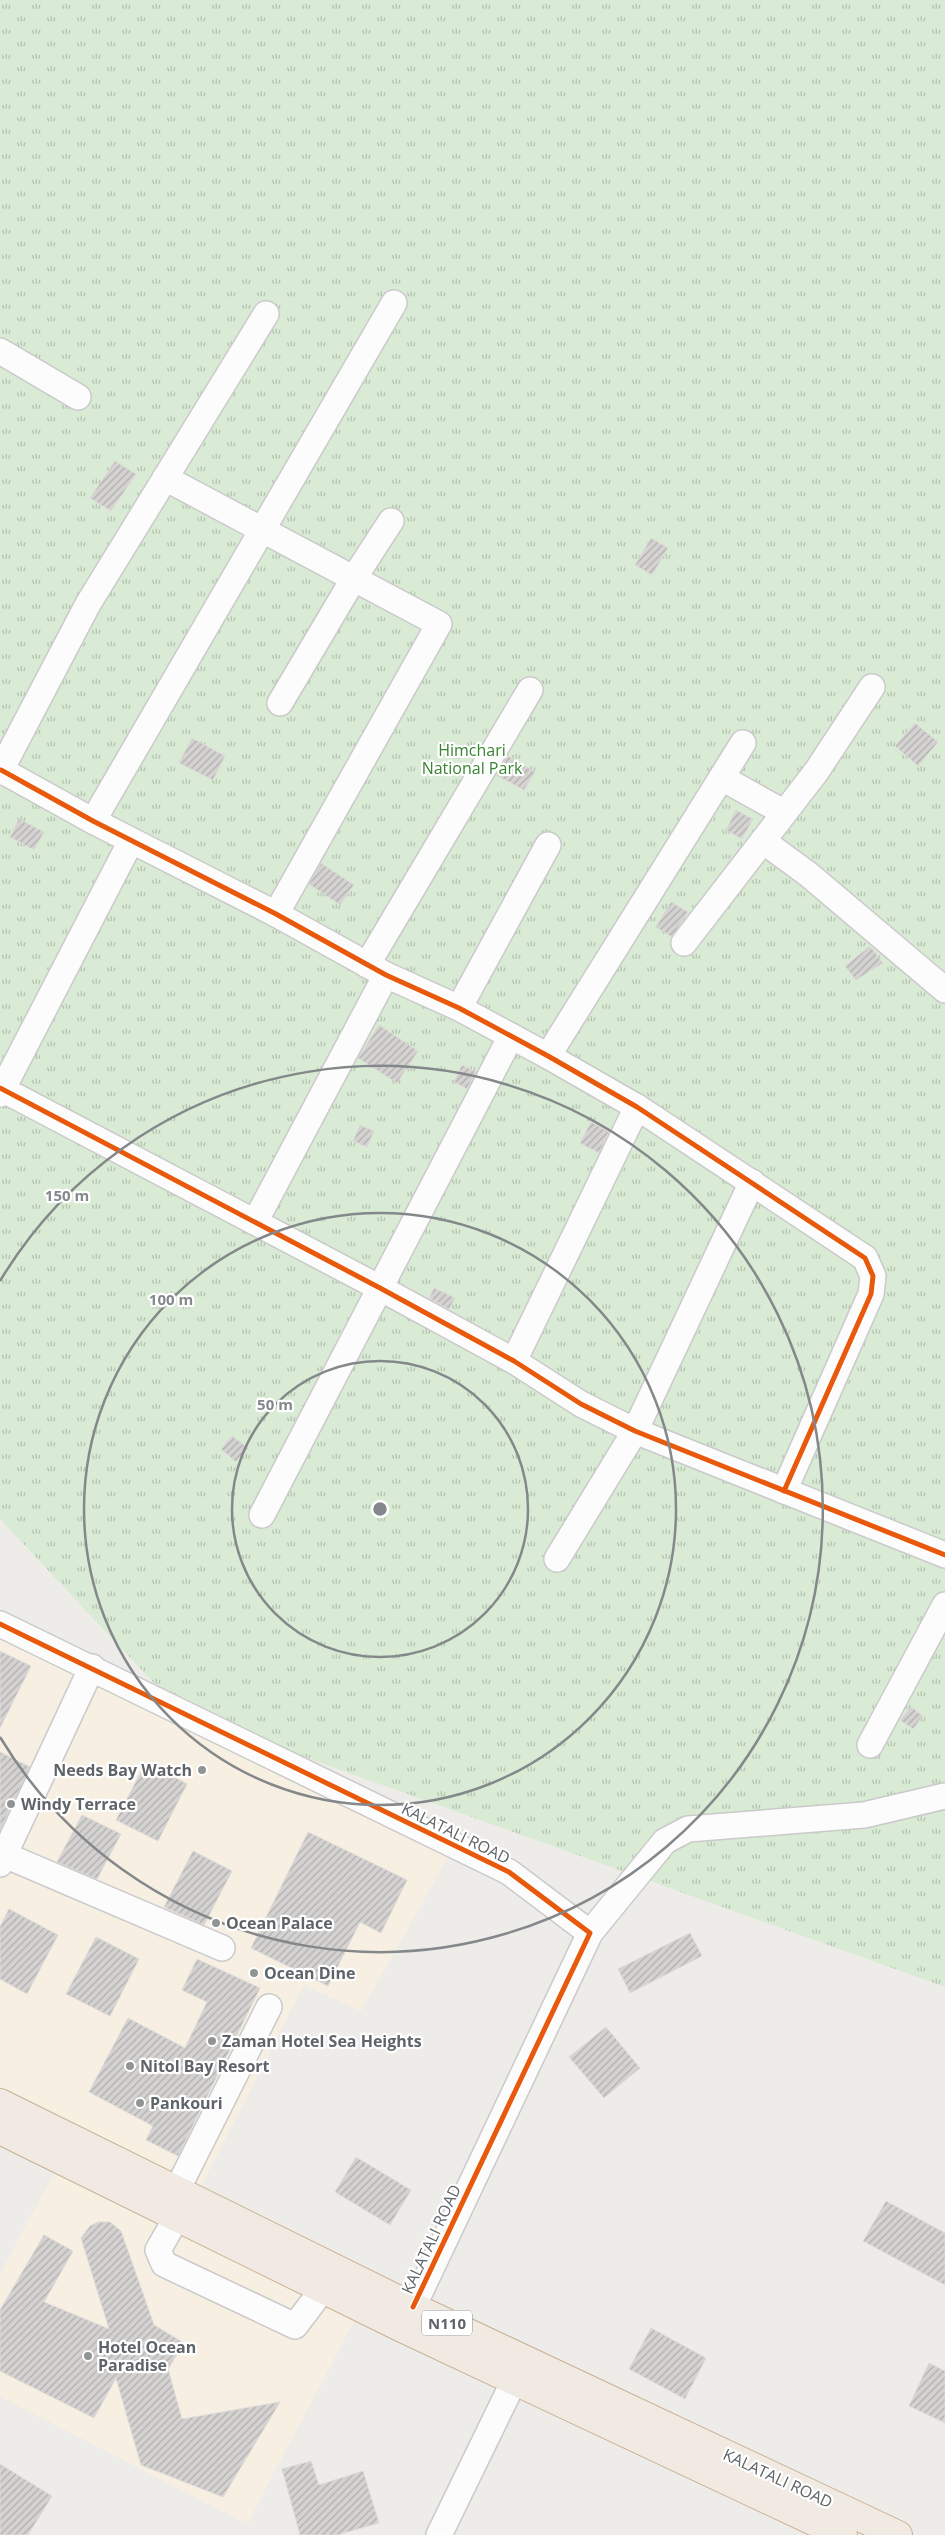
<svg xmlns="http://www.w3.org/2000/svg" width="945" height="2535" font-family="'Open Sans',sans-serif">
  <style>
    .commercial { fill: #f7efe2 }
    .park { fill: url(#park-tufts) }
    .building { fill: url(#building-hatch); stroke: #dedbd8 }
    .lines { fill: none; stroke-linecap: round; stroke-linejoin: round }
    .minor-casing { stroke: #cacaca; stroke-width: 28 }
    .highway-casing { stroke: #c7b195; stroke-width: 30 }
    .minor { stroke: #fcfcfc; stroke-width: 25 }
    .highway { stroke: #f0eae2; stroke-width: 28 }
    .cycleway-casing { stroke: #fff; stroke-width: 8 }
    .cycleway { stroke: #e8590c; stroke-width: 5 }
    .ring { fill: none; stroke: #84888a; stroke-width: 2.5 }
    .poi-dot { fill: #909495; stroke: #fff; stroke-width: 2 }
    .labels { text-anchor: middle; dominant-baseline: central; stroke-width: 4.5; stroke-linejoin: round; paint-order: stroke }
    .shield { fill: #fff; stroke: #8e9295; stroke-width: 1 }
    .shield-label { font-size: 15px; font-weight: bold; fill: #5e6468 }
    .park-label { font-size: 16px; fill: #388530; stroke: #fff }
    .poi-label { font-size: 16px; font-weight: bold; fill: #5e6468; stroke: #fff; text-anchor: start }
    .street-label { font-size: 16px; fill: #5e6468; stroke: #fff }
    .centre { fill: #84888a; stroke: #fff; stroke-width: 2.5 }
    .ring-label { font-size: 15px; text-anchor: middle; font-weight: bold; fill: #84888a; stroke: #fff; stroke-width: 4.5; stroke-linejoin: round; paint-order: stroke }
  </style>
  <defs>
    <pattern id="park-tufts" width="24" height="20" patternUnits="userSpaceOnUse" patternTransform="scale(1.25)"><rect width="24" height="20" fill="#d9ebd4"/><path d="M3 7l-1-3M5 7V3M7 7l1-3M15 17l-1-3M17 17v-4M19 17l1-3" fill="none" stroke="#b3c2b0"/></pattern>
    <pattern id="building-hatch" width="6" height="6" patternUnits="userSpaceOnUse" patternTransform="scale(1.25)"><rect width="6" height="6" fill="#d5d3d2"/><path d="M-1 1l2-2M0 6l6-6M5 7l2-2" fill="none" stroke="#b0afae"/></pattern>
  </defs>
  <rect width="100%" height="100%" fill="#eeece9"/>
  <polygon class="commercial" points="0,1621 455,1845 361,2011 304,1985 191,2206 366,2298 247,2524 0,2396 0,2274 64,2155 0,2121"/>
  <polygon class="park" points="0,0 945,0 945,1987 182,1713 0,1519"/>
  <g class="building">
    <polygon points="115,461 136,474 111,511 90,498"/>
    <polygon points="651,538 668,548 652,575 635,565"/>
    <polygon points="915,723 938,742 918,766 895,746"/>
    <polygon points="192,738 225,756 213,780 179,763"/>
    <polygon points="508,756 535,772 524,790 496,775"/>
    <polygon points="736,810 753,819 742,839 726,830"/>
    <polygon points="19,819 44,832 34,850 10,837"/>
    <polygon points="321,863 354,885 340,905 309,884"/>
    <polygon points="671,902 688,912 672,937 656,927"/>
    <polygon points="870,946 883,963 856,980 845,966"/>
    <polygon points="379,1025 418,1051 397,1083 358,1058"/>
    <polygon points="462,1065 476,1072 467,1089 454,1082"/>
    <polygon points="591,1122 609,1132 599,1153 580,1143"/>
    <polygon points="360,1125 374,1131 367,1147 353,1141"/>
    <polygon points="434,1288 455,1298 449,1309 429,1298"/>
    <polygon points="232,1436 248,1448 236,1462 221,1449"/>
    <polygon points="0,1651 31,1666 0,1728"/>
    <polygon points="911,1707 923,1716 913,1729 900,1720"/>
    <polygon points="0,1752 30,1767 0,1830"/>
    <polygon points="146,1762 187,1784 158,1841 116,1820"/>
    <polygon points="82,1815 121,1834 97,1879 57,1862"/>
    <polygon points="308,1832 407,1880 381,1933 360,1922 328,1986 251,1948"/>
    <polygon points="193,1851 232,1871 204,1925 164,1907"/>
    <polygon points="9,1909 58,1935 27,1994 0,1979 0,1927"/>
    <polygon points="690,1933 702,1956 630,1993 618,1969"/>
    <polygon points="96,1937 139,1959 110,2016 66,1994"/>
    <polygon points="197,1959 260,1988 178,2156 146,2140 153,2126 89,2092 128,2018 185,2048 207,2002 182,1990"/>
    <polygon points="606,2027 640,2068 604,2098 569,2057"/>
    <polygon points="356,2157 411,2190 390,2225 335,2192"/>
    <polygon points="886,2201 945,2233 945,2285 863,2241"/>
    <polygon points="98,2222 110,2222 121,2231 154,2325 184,2343 168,2369 182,2419 280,2402 223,2497 141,2465 116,2378 94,2418 0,2371 0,2310 44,2235 73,2251 44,2302 109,2329 81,2238 90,2226"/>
    <polygon points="651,2328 706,2358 685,2399 629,2369"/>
    <polygon points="929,2363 945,2371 945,2423 909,2406"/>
    <polygon points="311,2461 319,2485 363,2471 379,2523 337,2535 300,2535 282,2469"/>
    <polygon points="0,2464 52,2496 28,2535 0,2535"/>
  </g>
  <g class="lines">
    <defs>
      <g id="minor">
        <polyline points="0,351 78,397"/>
        <polyline points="165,478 439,624 276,914"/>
        <polyline points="280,703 354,578 391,521"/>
        <polyline points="1,770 93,821 276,914 386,975 459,1008 548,1056 637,1107 865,1258 873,1276 871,1294 784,1491"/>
        <polyline points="0,772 88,604 266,314"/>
        <polyline points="722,778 783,812"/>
        <polyline points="93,821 394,303"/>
        <polyline points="763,841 808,874 945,990"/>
        <polyline points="684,943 816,772 872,687"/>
        <polyline points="367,965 530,690"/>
        <polyline points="459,1008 548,845"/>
        <polyline points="548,1056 743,743"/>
        <polyline points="0,1088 380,1288 514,1361 581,1404 635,1431 945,1555"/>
        <polyline points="0,1094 131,841"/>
        <polyline points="255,1222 386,975"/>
        <polyline points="514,1361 637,1107"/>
        <polyline points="262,1515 511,1036"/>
        <polyline points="557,1559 635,1431 752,1182"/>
        <polyline points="0,1624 509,1872 590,1933 413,2307"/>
        <polyline points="870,1745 945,1605"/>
        <polyline points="0,1853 222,1948"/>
        <polyline points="0,1864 92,1667"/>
        <polyline points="590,1933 665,1841 688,1829 864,1815 945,1796"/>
        <polyline points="177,2190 269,2007"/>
        <polyline points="177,2217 158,2250 164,2264 295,2326 323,2289"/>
        <polyline points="439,2535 514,2381"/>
      </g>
      <g id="highway">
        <polyline points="0,2103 413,2307 898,2535"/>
        <polyline points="0,2130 402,2328 843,2535"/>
      </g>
    </defs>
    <use href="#minor" class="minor-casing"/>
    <use href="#highway" class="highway-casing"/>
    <use href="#minor" class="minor"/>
    <use href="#highway" class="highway"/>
    <defs>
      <g id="cycleway">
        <polyline points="1,770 93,821 276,914 386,975 459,1008 548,1056 637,1107 865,1258 873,1276 871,1294 784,1491"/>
        <polyline points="0,1088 380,1288 514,1361 581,1404 635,1431 945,1555"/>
        <polyline points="0,1624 509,1872 590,1933 413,2307"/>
      </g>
    </defs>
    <use href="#cycleway" class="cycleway-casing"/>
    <use href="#cycleway" class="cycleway"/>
  </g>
  <g class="ring">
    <circle cx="380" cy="1509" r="148"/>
    <circle cx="380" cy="1509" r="296"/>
    <path d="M0 1281A443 443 0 1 1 0 1737"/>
  </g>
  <g class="poi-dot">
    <circle cx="202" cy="1770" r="5"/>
    <circle cx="11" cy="1804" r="5"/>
    <circle cx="216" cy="1923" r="5"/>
    <circle cx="254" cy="1973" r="5"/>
    <circle cx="212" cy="2041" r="5"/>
    <circle cx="130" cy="2066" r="5"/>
    <circle cx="140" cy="2103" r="5"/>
    <circle cx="88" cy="2356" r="5"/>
  </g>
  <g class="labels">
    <rect class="shield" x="422" y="2310.5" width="50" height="25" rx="4"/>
    <g class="shield-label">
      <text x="447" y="2323">N110</text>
    </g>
    <g class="park-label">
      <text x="472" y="750">Himchari<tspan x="472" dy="18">National Park</tspan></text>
    </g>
    <g class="poi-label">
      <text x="192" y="1770" text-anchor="end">Needs Bay Watch</text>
      <text x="21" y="1804">Windy Terrace</text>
      <text x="226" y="1923">Ocean Palace</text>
      <text x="264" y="1973">Ocean Dine</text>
      <text x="222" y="2041">Zaman Hotel Sea Heights</text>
      <text x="140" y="2066">Nitol Bay Resort</text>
      <text x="150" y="2103">Pankouri</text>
      <text x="98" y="2347">Hotel Ocean<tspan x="98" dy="18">Paradise</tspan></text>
    </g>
    <g class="street-label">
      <text transform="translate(456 1833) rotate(26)">KALATALI ROAD</text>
      <text transform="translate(431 2239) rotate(-65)">KALATALI ROAD</text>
      <text transform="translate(778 2478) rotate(25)">KALATALI ROAD</text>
    </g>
  </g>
  <circle cx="380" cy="1509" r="8" class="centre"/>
  <g class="ring-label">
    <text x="67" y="1201">150 m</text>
    <text x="171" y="1305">100 m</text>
    <text x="275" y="1410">50 m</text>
  </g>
</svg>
